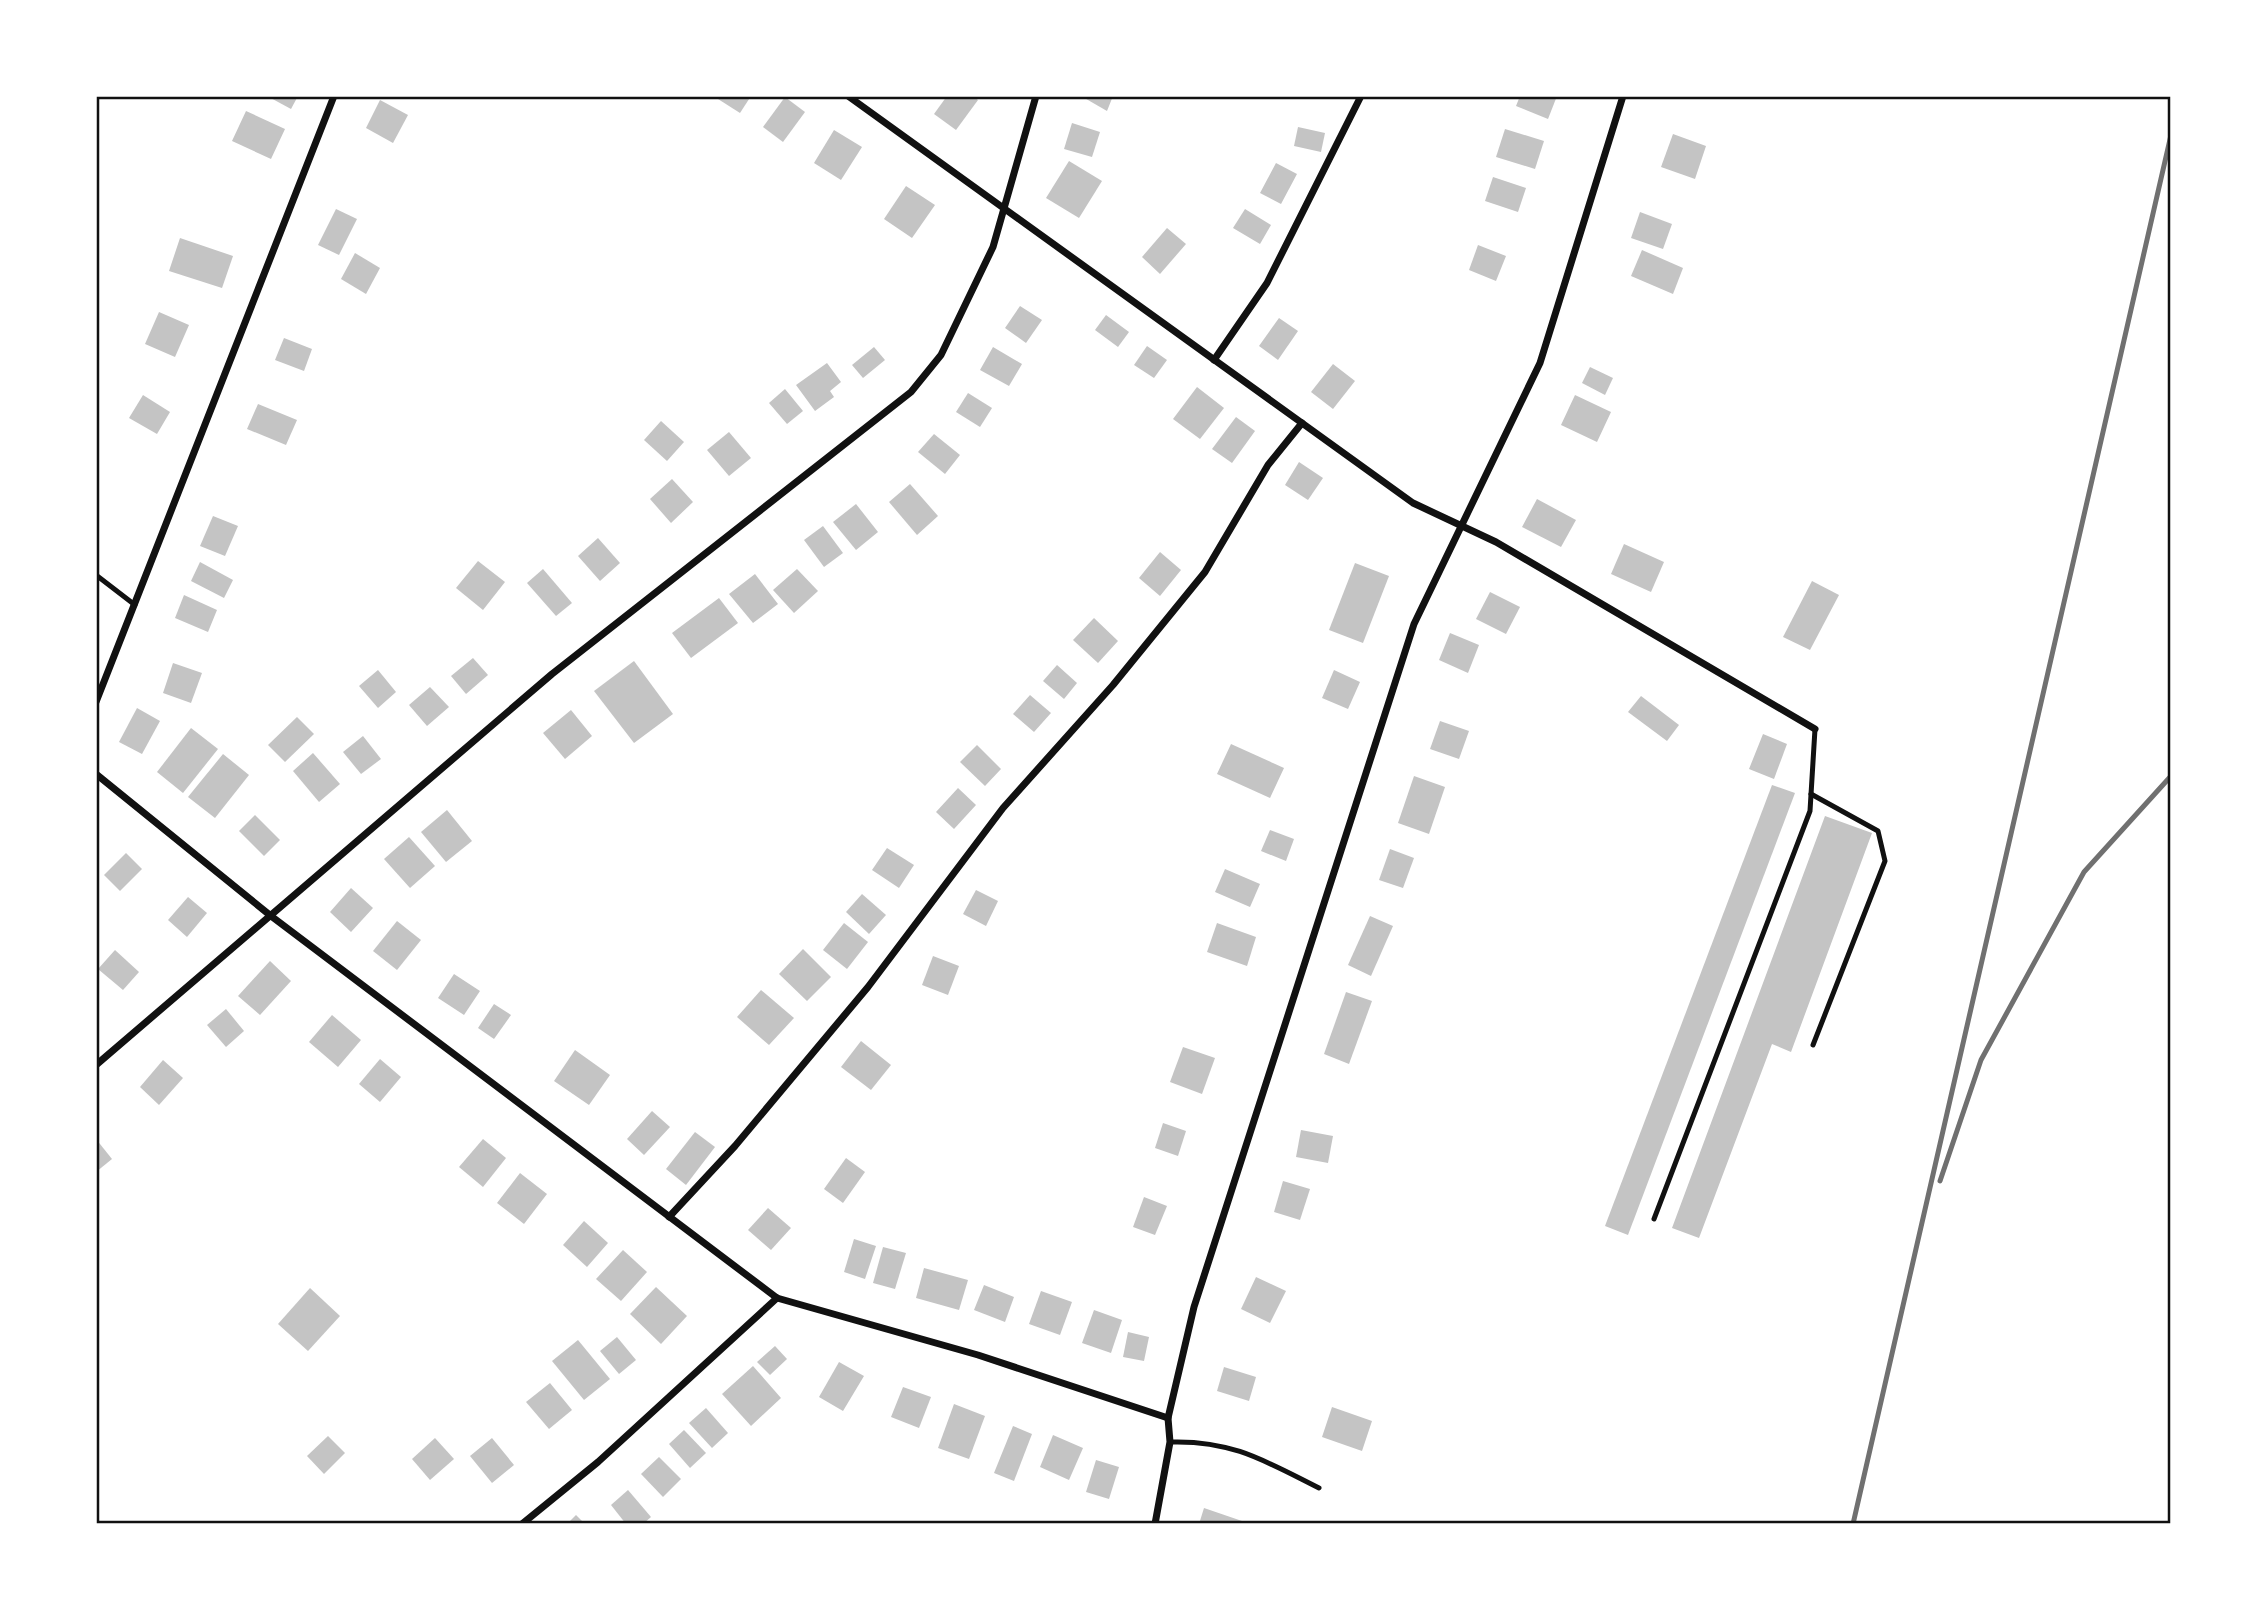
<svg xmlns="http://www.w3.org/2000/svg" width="2267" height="1620" font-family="Mulish,sans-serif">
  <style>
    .building { fill: #c4c4c4 }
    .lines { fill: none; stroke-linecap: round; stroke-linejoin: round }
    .service { stroke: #111; stroke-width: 5 }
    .minor { stroke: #111; stroke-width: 7 }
    .rail { stroke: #707070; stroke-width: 5 }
    .neatline { fill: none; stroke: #111; stroke-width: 2.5 }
  </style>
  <rect width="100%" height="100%" fill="#fff"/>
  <g class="building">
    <polygon points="267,96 298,96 291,109"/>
    <polygon points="720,96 751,96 740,113 718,99"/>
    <polygon points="947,96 973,96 978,100 956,130 934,114"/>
    <polygon points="1081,96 1113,96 1107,111"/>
    <polygon points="1520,96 1557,96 1548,119 1516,106"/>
    <polygon points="785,97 805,112 783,142 763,127"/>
    <polygon points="380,100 408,115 393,143 366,128"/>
    <polygon points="246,111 285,129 271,159 232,141"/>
    <polygon points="1072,123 1100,132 1092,157 1064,149"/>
    <polygon points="1298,127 1325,133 1321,152 1294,146"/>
    <polygon points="1505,129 1544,141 1535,169 1496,157"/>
    <polygon points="834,130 862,147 841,180 814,163"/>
    <polygon points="1673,134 1706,146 1695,179 1661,167"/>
    <polygon points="1069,161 1102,181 1079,218 1046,198"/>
    <polygon points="1276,163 1297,174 1281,204 1260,193"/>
    <polygon points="1493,177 1526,188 1518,212 1485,201"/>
    <polygon points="906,186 935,205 912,238 884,219"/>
    <polygon points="336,209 357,219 339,255 318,245"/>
    <polygon points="1245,209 1271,225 1260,244 1233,228"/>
    <polygon points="1640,212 1672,224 1663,249 1631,238"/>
    <polygon points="1167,228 1186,244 1160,274 1142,257"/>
    <polygon points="180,238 233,256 222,288 169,271"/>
    <polygon points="1478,245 1506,256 1496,281 1469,270"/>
    <polygon points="1642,250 1683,268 1673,294 1631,276"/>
    <polygon points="355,253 380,268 366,294 341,279"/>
    <polygon points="1020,306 1042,320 1026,343 1005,328"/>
    <polygon points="159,312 189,325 175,357 145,344"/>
    <polygon points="1106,315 1129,332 1118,347 1095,330"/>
    <polygon points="1279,318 1298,331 1278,360 1259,346"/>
    <polygon points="284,338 312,349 304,371 275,360"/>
    <polygon points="1147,346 1167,360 1154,378 1134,365"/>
    <polygon points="874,347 885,360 863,378 852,365"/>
    <polygon points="993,347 1022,364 1009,386 980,370"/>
    <polygon points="827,363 841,382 830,391 834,397 815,411 796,385"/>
    <polygon points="1333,364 1355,381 1333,409 1311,392"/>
    <polygon points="1590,367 1613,378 1605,395 1582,383"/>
    <polygon points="1197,387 1224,408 1200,439 1173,419"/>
    <polygon points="785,389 803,411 787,424 769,403"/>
    <polygon points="968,393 992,408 980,427 956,412"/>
    <polygon points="143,395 170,412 157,434 129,418"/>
    <polygon points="1575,395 1611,412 1597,442 1561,425"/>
    <polygon points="258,404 297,420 286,445 247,429"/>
    <polygon points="1236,417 1255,431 1232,463 1212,449"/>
    <polygon points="661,421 684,442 667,461 644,440"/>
    <polygon points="729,432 751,458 729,476 707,450"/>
    <polygon points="934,434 960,455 945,474 918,452"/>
    <polygon points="1299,462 1323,478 1308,500 1285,485"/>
    <polygon points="672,479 693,502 671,523 650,499"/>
    <polygon points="910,484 938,516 917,535 889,502"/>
    <polygon points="1537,499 1576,520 1561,547 1522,527"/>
    <polygon points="856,504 878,532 856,550 833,522"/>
    <polygon points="213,516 238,526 225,556 200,546"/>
    <polygon points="823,526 843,553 824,567 804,540"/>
    <polygon points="598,538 620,563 600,581 578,556"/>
    <polygon points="1624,544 1664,562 1651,592 1611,574"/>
    <polygon points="1160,552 1181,570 1160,596 1139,578"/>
    <polygon points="478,561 505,582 483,610 456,588"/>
    <polygon points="200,562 233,580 224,598 191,581"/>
    <polygon points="1355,563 1389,576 1363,643 1329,630"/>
    <polygon points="543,569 572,603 556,616 527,583"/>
    <polygon points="797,569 818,591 794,613 773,590"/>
    <polygon points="755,574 778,604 753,623 729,594"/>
    <polygon points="1812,581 1839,595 1810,650 1783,637"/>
    <polygon points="1490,592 1520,607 1506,634 1476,619"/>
    <polygon points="184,595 217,610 208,632 175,618"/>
    <polygon points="719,598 738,623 691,658 672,633"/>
    <polygon points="1094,618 1118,641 1098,663 1073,640"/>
    <polygon points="1450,633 1479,645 1468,673 1439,660"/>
    <polygon points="473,658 488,675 466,694 451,676"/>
    <polygon points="634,661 673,714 634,743 594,691"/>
    <polygon points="173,663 202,673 191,703 163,693"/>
    <polygon points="1057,665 1077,683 1064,699 1043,681"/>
    <polygon points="378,670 396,692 378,708 359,686"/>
    <polygon points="1334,670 1360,682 1348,709 1322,698"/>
    <polygon points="430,687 449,707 427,726 409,705"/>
    <polygon points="1030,695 1051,713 1034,732 1013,714"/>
    <polygon points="1641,696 1679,725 1667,741 1628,712"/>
    <polygon points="137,708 160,721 142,754 119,742"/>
    <polygon points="571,710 592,736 565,759 543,733"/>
    <polygon points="297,717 314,734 285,762 268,745"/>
    <polygon points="1440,721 1469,731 1459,759 1430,749"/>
    <polygon points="191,728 218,749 183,793 157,772"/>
    <polygon points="1763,734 1787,744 1774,779 1749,769"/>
    <polygon points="363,736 381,759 361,774 343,752"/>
    <polygon points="1231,744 1284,768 1270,798 1217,774"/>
    <polygon points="977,745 1001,769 985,786 960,762"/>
    <polygon points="313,753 340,784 319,802 293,771"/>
    <polygon points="223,754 249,775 215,818 188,797"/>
    <polygon points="1414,776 1445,787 1429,834 1398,823"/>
    <polygon points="1772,785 1795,793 1628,1235 1605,1226"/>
    <polygon points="958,788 976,805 954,829 936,812"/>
    <polygon points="447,810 472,841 446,862 421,832"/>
    <polygon points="255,815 280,840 264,856 239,831"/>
    <polygon points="1825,816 1872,833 1791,1052 1772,1044 1699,1238 1672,1228"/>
    <polygon points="1270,830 1294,839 1286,861 1261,851"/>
    <polygon points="409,837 435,866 410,888 384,859"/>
    <polygon points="887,848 914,865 899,888 872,870"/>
    <polygon points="1390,849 1414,858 1403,888 1379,880"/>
    <polygon points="126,853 142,869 120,891 104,875"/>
    <polygon points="1225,869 1260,884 1250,907 1215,892"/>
    <polygon points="351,888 373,908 351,932 330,912"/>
    <polygon points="976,890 998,901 986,926 963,914"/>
    <polygon points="862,894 886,915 869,934 846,912"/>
    <polygon points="188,897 207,913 187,937 168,920"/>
    <polygon points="1370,916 1393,926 1371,976 1348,965"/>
    <polygon points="397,921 421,940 397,970 373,951"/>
    <polygon points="844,923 868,942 847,969 823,950"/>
    <polygon points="1217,923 1256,937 1247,966 1207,952"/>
    <polygon points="803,949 831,977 807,1001 779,974"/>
    <polygon points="115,950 139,972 123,990 98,969"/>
    <polygon points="933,956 959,966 948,995 922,985"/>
    <polygon points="270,961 291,981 260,1015 238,996"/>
    <polygon points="454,974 480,991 464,1015 438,998"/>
    <polygon points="761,990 794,1018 769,1045 737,1017"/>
    <polygon points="1346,992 1372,1001 1349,1064 1324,1054"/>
    <polygon points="494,1004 511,1015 494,1039 478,1028"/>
    <polygon points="226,1009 244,1031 226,1047 207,1025"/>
    <polygon points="332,1015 361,1040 338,1067 309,1042"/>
    <polygon points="861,1041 891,1065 871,1090 841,1067"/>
    <polygon points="1183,1047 1215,1058 1202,1094 1170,1082"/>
    <polygon points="575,1050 610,1075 589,1105 554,1081"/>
    <polygon points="380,1059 401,1077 380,1102 359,1084"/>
    <polygon points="163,1060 183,1078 159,1105 140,1087"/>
    <polygon points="652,1111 670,1127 644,1155 627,1139"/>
    <polygon points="1163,1123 1186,1131 1178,1156 1155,1148"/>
    <polygon points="1301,1130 1333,1136 1328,1163 1296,1157"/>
    <polygon points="695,1132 715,1147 686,1185 666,1169"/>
    <polygon points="96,1139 112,1159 96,1172"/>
    <polygon points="483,1139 506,1158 483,1187 459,1167"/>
    <polygon points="846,1158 865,1172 843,1203 824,1189"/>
    <polygon points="520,1173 547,1194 524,1224 497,1203"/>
    <polygon points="1283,1181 1310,1189 1300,1220 1274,1212"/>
    <polygon points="1144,1197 1167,1206 1155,1235 1133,1227"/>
    <polygon points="768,1208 791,1228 771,1250 748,1230"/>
    <polygon points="584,1221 608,1243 587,1267 563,1245"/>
    <polygon points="854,1239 876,1246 865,1279 844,1272"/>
    <polygon points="883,1247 906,1253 895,1289 873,1283"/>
    <polygon points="623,1250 647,1272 621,1301 596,1279"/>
    <polygon points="924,1268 968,1280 959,1310 916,1298"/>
    <polygon points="1256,1277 1286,1291 1270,1323 1241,1309"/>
    <polygon points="984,1285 1014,1297 1005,1322 974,1310"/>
    <polygon points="656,1287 687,1316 661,1344 630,1314"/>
    <polygon points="310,1288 340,1316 308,1351 278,1324"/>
    <polygon points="1041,1291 1072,1302 1060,1335 1029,1324"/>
    <polygon points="1094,1310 1122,1320 1111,1353 1082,1343"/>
    <polygon points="1128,1332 1149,1337 1144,1361 1123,1357"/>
    <polygon points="617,1337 636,1360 619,1374 600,1351"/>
    <polygon points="578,1340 610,1379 584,1400 552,1361"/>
    <polygon points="775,1346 787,1359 770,1375 757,1362"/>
    <polygon points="839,1362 864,1376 843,1411 819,1397"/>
    <polygon points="753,1366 781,1398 751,1426 722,1394"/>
    <polygon points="1224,1367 1256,1377 1249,1401 1217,1391"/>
    <polygon points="550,1383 572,1410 549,1429 526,1402"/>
    <polygon points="903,1387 931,1397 919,1428 891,1417"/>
    <polygon points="954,1404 985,1416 969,1459 938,1448"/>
    <polygon points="1332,1407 1372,1421 1362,1451 1322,1437"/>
    <polygon points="706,1408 728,1433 712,1448 689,1423"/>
    <polygon points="1013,1426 1032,1434 1014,1481 994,1473"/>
    <polygon points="684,1430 706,1453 690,1468 669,1444"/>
    <polygon points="1053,1435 1083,1448 1069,1480 1040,1467"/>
    <polygon points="328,1436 345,1453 324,1474 307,1456"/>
    <polygon points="435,1438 454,1459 430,1480 412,1459"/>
    <polygon points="492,1438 514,1465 492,1483 470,1456"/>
    <polygon points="659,1457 681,1479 663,1497 641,1474"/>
    <polygon points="1096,1460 1119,1467 1109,1499 1086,1492"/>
    <polygon points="628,1490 651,1517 643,1524 626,1524 611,1505"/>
    <polygon points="1204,1508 1242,1521 1241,1524 1199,1524"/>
    <polygon points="576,1515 585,1524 567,1524"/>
  </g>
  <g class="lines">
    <g class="service">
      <polyline points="96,575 135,605"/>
      <polyline points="1811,794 1878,831 1885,861 1813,1045"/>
      <polyline points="1654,1219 1810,811 1815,729"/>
      <path d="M1170 1442C1232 1440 1265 1461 1319 1488"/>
    </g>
    <g class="minor">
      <polyline points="848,96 1413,503 1496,542 1815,729"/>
      <polyline points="1214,360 1267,283 1361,96"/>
      <polyline points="96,702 334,96"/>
      <polyline points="96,774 271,916 777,1298 978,1355 1168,1418"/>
      <polyline points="96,1065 552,674 911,392 941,355 993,247 1036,96"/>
      <polyline points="669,1217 735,1146 868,987 1003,808 1113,685 1205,572 1268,465 1302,423"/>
      <polyline points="522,1524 598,1462 777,1298"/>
      <polyline points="1155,1524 1170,1442 1168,1418 1194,1307 1414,624 1540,363 1623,96"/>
    </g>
    <g class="rail">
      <polyline points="1940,1181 1981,1060 2084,872 2171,776"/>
      <polyline points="1853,1524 2171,135"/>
    </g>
  </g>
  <rect width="2267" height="1620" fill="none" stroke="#ffffff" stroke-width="196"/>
  <rect x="98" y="98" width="2071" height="1424" class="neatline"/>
</svg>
